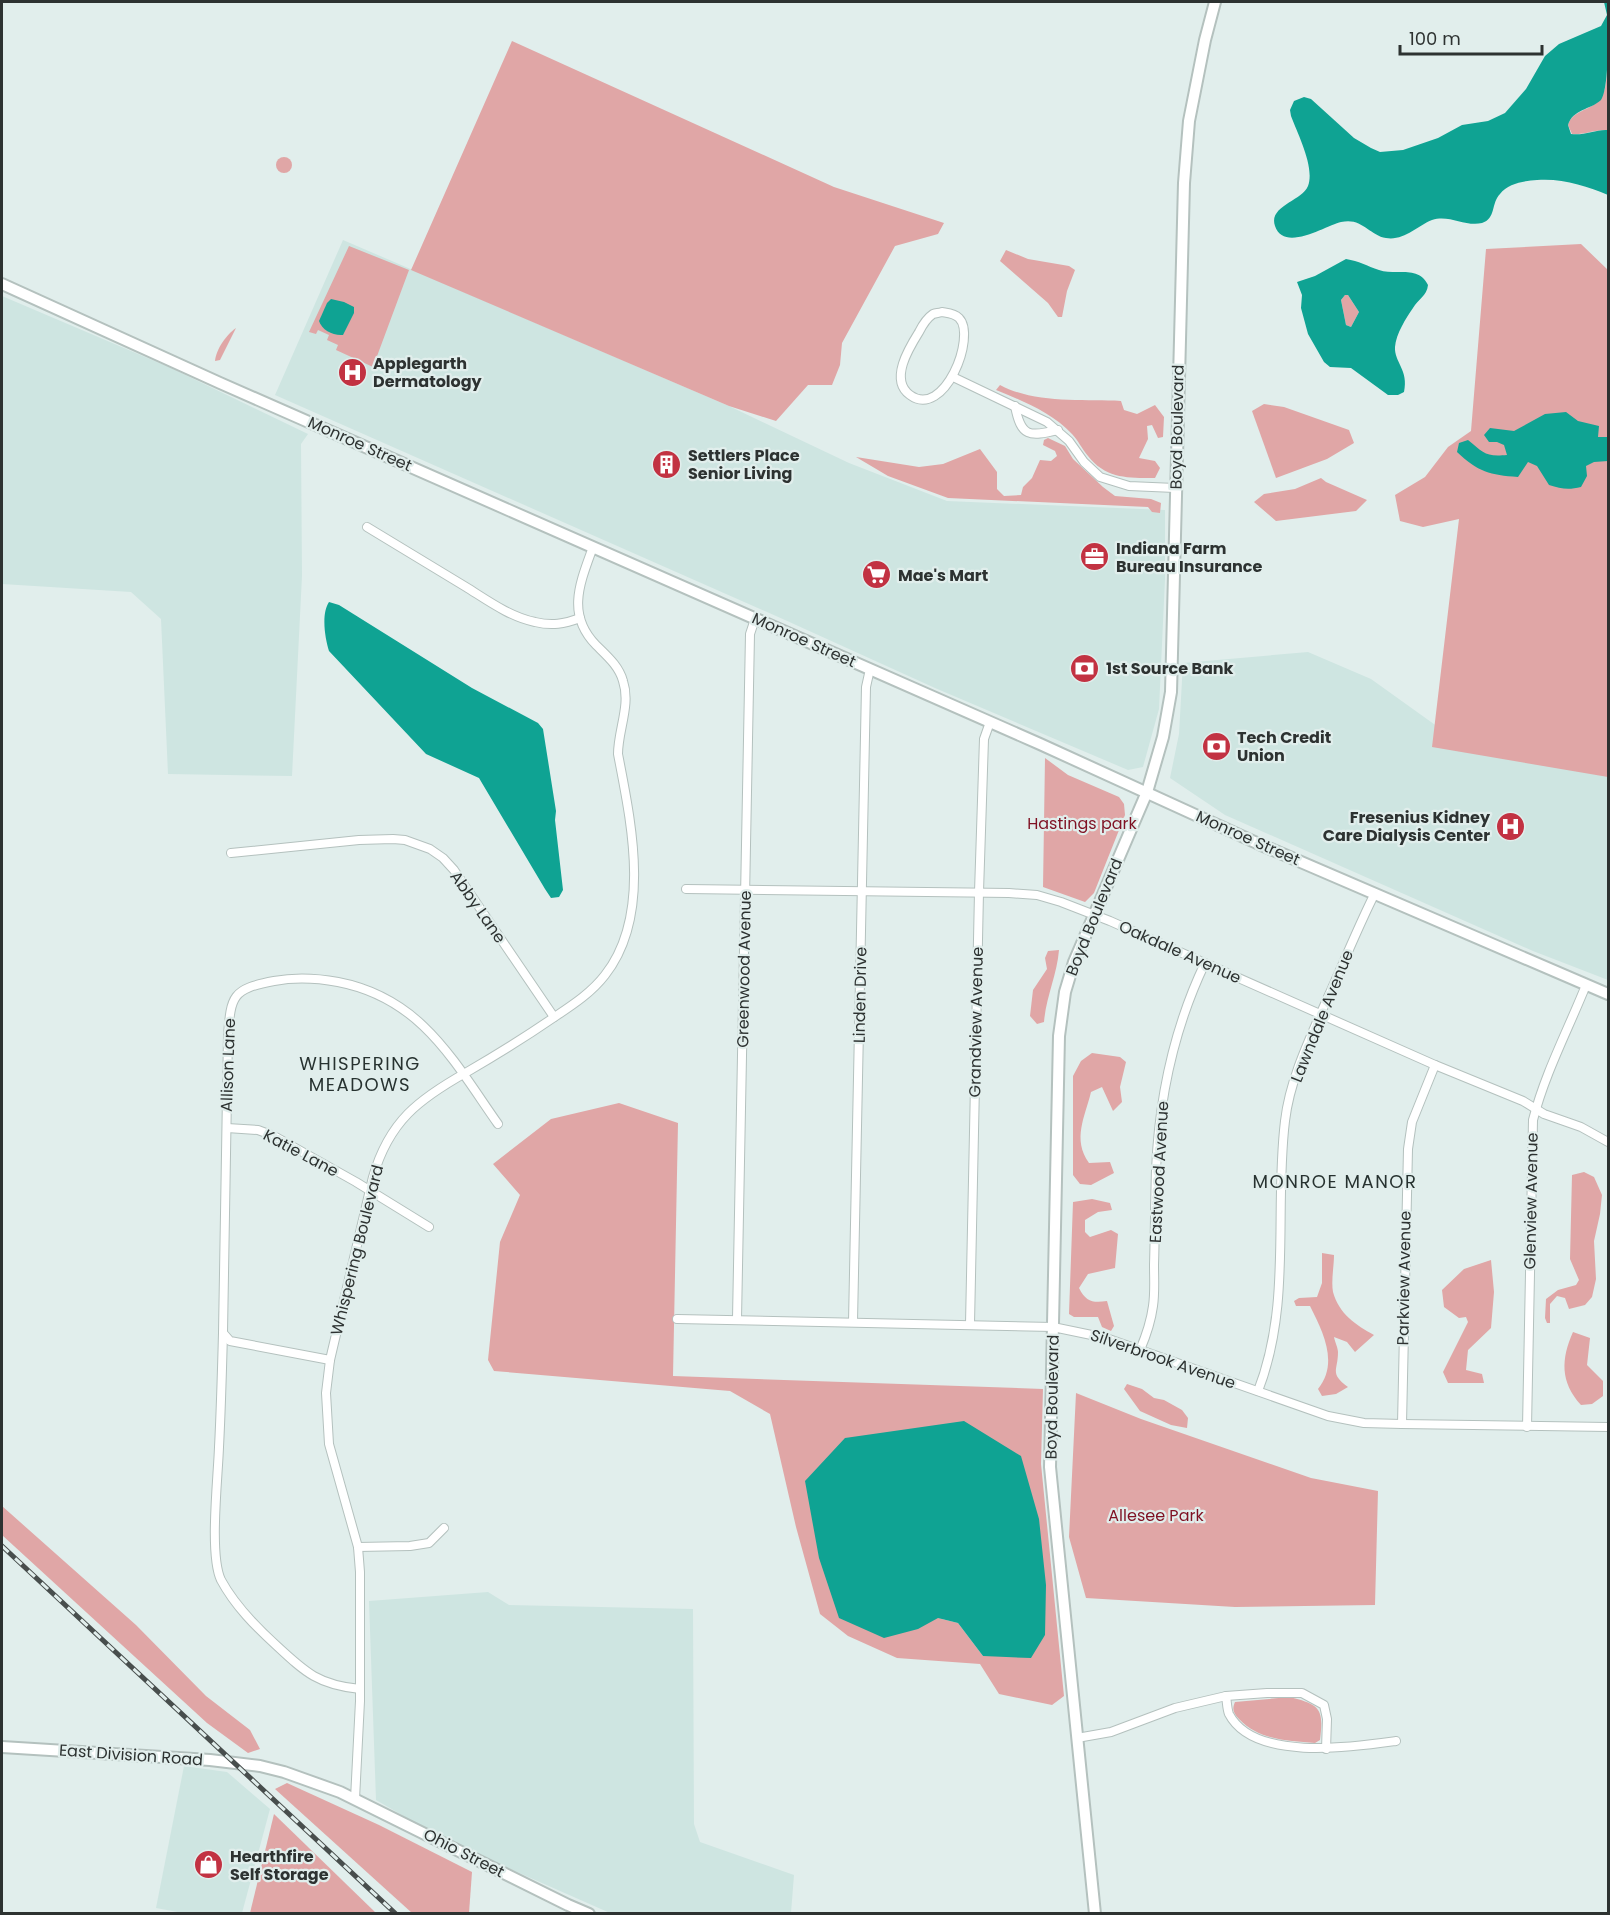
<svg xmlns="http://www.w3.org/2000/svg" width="1610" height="1915" font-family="Poppins,sans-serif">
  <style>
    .built { fill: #cee5e1 }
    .green { fill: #e0a6a6; fill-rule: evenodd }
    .water { fill: #0fa393; fill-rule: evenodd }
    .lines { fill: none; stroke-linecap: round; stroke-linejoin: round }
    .street-casing { stroke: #b4c1be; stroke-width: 10 }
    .secondary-casing { stroke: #b4c1be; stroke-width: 14 }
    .street { stroke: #fff; stroke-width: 8 }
    .secondary { stroke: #fff; stroke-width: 10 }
    .rail-casing { stroke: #484e4d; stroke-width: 5 }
    .rail { stroke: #e1eeec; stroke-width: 3; stroke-dasharray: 9; stroke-linecap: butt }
    .labels { text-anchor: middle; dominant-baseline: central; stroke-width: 4.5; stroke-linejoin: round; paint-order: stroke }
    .poi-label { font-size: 16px; font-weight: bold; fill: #2d3231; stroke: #e1eeec; text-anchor: start }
    .street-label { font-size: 16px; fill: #2d3231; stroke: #e1eeec }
    .park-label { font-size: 16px; fill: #7f1123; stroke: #e1eeec }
    .neighbourhood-label { font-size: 18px; letter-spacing: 1.5px; fill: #273230; stroke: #e1eeec }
  </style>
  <rect width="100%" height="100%" fill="#e1eeec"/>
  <g class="built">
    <polygon points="343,240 729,406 849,463 947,501 1165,510 1165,579 1159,709 1143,767 1128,770 935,688 785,620 275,395"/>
    <polygon points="2,296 171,368 308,434 301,444 302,576 292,776 168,774 161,619 131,592 2,584"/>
    <polygon points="1308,652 1371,679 1459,742 1608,768 1608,980 1533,951 1225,815 1170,778 1179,734 1183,663"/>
    <polygon points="488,1592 509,1605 693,1609 694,1824 700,1842 794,1875 791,1913 610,1913 501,1865 414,1822 376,1800 369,1601"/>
    <polygon points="184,1766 227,1772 270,1809 242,1913 183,1913 156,1908"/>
  </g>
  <g class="green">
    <polygon points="512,41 834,187 944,223 938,234 895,246 842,343 840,365 832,385 808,385 776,421 729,406 411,270"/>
    <path d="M1608 63V130C1596 129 1584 135 1572 134L1568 125C1573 110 1589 111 1598 101 1609 89 1605 77 1608 63Z"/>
    <circle cx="284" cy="165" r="8"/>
    <polygon points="1581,244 1608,270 1608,777 1432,747 1459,519 1423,527 1400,521 1395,495 1425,477 1448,447 1471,431 1486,249"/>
    <polygon points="349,246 409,270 373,367 336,350 338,345 327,340 329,335 318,330 316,334 309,332"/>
    <polygon points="1006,250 1028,259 1069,266 1075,270 1067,291 1062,317 1058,317 1048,303 1000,261"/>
    <polygon points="1345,295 1348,295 1359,312 1351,327 1346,325 1341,300"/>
    <path d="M236 328 220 360 215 361C216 349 227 334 236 328Z"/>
    <path d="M1000 385C1035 404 1082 399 1121 401L1124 410 1137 414 1155 405 1164 417 1163 437 1158 438 1152 425 1147 426 1148 439 1139 458 1155 461 1160 468 1155 478C1128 478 1106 479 1088 456 1082 449 1078 440 1072 434 1051 412 1023 401 996 390Z"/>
    <polygon points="1264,404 1284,407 1349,430 1354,443 1327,459 1276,478 1252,411"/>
    <polygon points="1048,438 1065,446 1073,459 1103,487 1115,496 1151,499 1161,503 1160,513 1152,512 1148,507 948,498 888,476 856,457 919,467 943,464 980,449 997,472 997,489 1004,496 1021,495 1023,487 1032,478 1040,460 1051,461 1057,456 1055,451 1043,445 1044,440"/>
    <polygon points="1321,478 1326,482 1367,500 1356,511 1276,521 1254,502 1264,494 1295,489"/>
    <polygon points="1045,758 1068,775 1119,797 1124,804 1125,815 1094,893 1085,902 1043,887"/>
    <path d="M1059 950C1057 975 1046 997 1044 1022L1037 1024 1030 1016 1033 990 1047 969 1045 958 1048 951Z"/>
    <path d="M1092 1053 1120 1057 1126 1062 1120 1087 1122 1102 1113 1111 1102 1087 1091 1092C1085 1117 1072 1139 1089 1163L1110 1162 1114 1173 1091 1185 1080 1184 1073 1175V1076L1081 1061Z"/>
    <path d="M619 1103 678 1123 673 1376 1043 1389 1041 1464 1064 1696 1052 1705 999 1694 980 1664 897 1658 848 1636 820 1614 796 1527 770 1414 730 1391 494 1371 488 1360 500 1242 520 1195 493 1164 551 1119ZM938 1618 1045 1635 983 1656 958 1623Z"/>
    <polygon points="1584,1172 1594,1177 1602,1195 1600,1214 1594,1241 1596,1279 1592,1297 1585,1305 1569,1309 1565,1298 1557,1296 1550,1304 1550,1323 1547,1323 1545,1318 1546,1299 1558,1290 1576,1285 1579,1280 1570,1259 1572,1175"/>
    <path d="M1092 1199 1110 1203 1112 1210 1098 1212 1085 1220V1232L1090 1237 1111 1230 1118 1234 1115 1268 1088 1274 1079 1288C1086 1302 1093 1303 1107 1301L1114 1326 1111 1331 1102 1327 1098 1317H1074L1069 1314 1073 1202Z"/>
    <path d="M1322 1253 1334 1255C1334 1266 1331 1281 1333 1292 1339 1314 1356 1325 1374 1335L1355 1352 1347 1342 1334 1337C1335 1342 1338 1348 1338 1352 1338 1371 1329 1373 1348 1387L1336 1394 1322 1396 1318 1389C1339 1363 1323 1332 1310 1306H1296L1294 1301 1299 1298 1317 1297 1322 1283Z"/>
    <polygon points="1491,1260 1494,1292 1491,1328 1468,1350 1466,1370 1482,1374 1484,1383 1448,1383 1443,1372 1468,1322 1466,1317 1459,1318 1444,1307 1442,1290 1464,1269"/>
    <path d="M1573 1332 1590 1338 1587 1365 1603 1381V1396L1592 1404 1581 1405C1560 1382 1561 1359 1573 1332Z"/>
    <polygon points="1127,1384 1142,1389 1154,1398 1164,1400 1182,1410 1188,1418 1187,1428 1171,1425 1140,1411 1124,1389"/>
    <polygon points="1076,1393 1141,1419 1311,1478 1378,1491 1375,1605 1235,1607 1086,1598 1069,1537"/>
    <polygon points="2,1506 136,1625 206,1696 250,1730 260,1749 248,1753 207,1723 2,1535"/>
    <path d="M1290 1697C1320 1705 1324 1708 1320 1740L1315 1743C1287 1741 1259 1740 1239 1719 1233 1713 1232 1709 1235 1702Z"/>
    <polygon points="287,1783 379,1825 472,1872 469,1913 412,1913 275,1789"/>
    <polygon points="274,1814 376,1913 250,1913"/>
  </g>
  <g class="water">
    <path d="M1604 2H1608C1608 21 1610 87 1601 100 1590 110 1573 109 1568 125L1571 134C1584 136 1596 129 1608 130V195C1587 186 1562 178 1537 180 1525 181 1508 183 1500 194 1491 203 1496 219 1482 223 1465 227 1449 214 1432 220 1417 226 1404 241 1386 238 1369 235 1362 217 1341 222 1327 225 1284 253 1275 226 1268 206 1302 201 1308 186 1315 167 1298 135 1291 116L1290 110 1294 101 1304 97 1311 99 1354 138 1371 148 1380 152 1403 150 1438 138 1462 125 1488 121 1505 113 1526 89 1545 56 1559 44 1601 26 1607 15Z"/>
    <path d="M1346 259C1359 261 1367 266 1379 270 1396 276 1418 265 1428 285 1427 296 1418 299 1413 308 1406 318 1396 334 1395 347 1394 362 1409 370 1404 392L1398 395H1388L1351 368 1330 367 1324 362 1308 334 1301 308 1302 295 1297 282 1315 276ZM1345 295H1348L1359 312 1351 327 1346 325 1341 300Z"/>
    <path d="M331 299 344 302 354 307V313L343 335C333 336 322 330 319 321L327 303Z"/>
    <path d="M1566 412 1578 421 1599 426 1598 437H1608V461L1594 462 1586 466 1587 476 1581 487C1569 490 1561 489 1549 485L1537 466 1528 462 1518 477C1490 475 1478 472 1457 452L1459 443 1468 440C1484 453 1485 457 1507 455L1504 445 1497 442H1489L1484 435 1490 428 1514 431 1545 414Z"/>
    <path d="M329 602 339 605 472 688 538 723 543 729 556 811 555 820 563 890 559 897 551 898 545 889 479 778 426 754 329 651C325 638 321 614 329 602Z"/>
    <polygon points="964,1421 1021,1456 1039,1519 1046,1585 1045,1635 1031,1658 983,1656 958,1623 938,1618 918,1629 884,1638 839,1618 819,1558 805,1481 845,1438"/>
  </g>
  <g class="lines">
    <defs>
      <g id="street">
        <path d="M942 312C948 313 954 313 959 318 977 336 944 420 910 395 889 380 909 348 919 332 922 326 927 318 933 314 936 313 939 313 942 312Z"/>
        <polyline points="953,377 1047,422 1069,441 1084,462 1100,477 1129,486 1175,488"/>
        <path d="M1015 406C1021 437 1029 437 1058 430"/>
        <path d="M367 527C400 547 433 567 466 587 487 600 510 617 535 622 552 626 564 624 580 618"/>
        <polyline points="231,853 359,840 393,839 405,840 430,849 443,858 454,870 554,1017"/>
        <polyline points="686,889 1009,893 1037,895 1061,902 1110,921 1435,1065 1523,1101 1544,1114 1581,1127 1608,1142"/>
        <polyline points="227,1128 258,1130 274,1136 356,1182 429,1227"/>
        <polyline points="677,1319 1053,1327 1106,1338 1328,1416 1364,1423 1402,1424 1608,1427"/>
        <polyline points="737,1319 750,634 755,619"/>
        <polyline points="853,1322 866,687 870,669"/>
        <polyline points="970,1324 979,892 984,739 990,722"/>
        <path d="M223 1333C222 1371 221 1409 219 1447 218 1478 209 1555 221 1580 235 1606 256 1627 277 1646 306 1673 319 1685 360 1689"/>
        <path d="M1140 1350C1146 1336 1151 1321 1153 1306 1155 1293 1154 1279 1154 1265 1155 1233 1155 1201 1156 1170 1159 1098 1174 1028 1205 963"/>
        <path d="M330 1360 230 1341 223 1333 228 1035C231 996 232 989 274 981 296 977 316 978 338 982 421 998 453 1060 498 1124"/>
        <path d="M1258 1391C1292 1304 1274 1211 1285 1121 1290 1078 1311 1036 1328 997 1344 962 1358 927 1375 893"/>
        <polyline points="1402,1424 1408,1149 1412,1122 1435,1065"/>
        <path d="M1527 1427 1533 1120C1545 1073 1568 1030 1586 985"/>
        <polyline points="358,1547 410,1546 429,1543 444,1528"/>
        <path d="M1226 1696C1227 1702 1227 1709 1229 1714 1254 1762 1353 1747 1396 1741"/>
        <polyline points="1077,1738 1111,1732 1175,1708 1226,1696 1267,1693 1302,1693 1324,1705 1327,1719 1326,1749"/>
        <path d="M355 1799 360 1701V1572L358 1547 329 1444 326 1393 330 1360 373 1177C389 1121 419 1099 467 1072 498 1054 527 1036 556 1016 574 1004 592 992 605 975 652 915 631 822 618 754 618 730 631 705 623 681 619 666 607 656 596 645 566 614 580 583 593 547"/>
      </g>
      <g id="secondary">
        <polyline points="2,284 220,383 1040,744 1259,844 1608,994"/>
        <polyline points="2,1747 210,1760 260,1766 284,1772 340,1792 568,1905 589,1914"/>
        <polyline points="1095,1914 1050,1467 1059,1036 1065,992 1074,962 1147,792 1163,737 1171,692 1184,183 1189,121 1205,40 1215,2"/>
      </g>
    </defs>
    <use href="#street" class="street-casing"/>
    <use href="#secondary" class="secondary-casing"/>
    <use href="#street" class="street"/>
    <use href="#secondary" class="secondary"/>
    <defs>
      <polyline id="rail" points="2,1546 396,1914"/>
    </defs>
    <use href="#rail" class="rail-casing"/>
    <use href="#rail" class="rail"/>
  </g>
  <defs>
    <symbol id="hospital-disc" viewBox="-11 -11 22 22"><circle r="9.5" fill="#c23242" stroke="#e1eeec"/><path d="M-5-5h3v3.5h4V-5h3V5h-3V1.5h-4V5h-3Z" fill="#fff"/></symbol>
    <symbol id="building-disc" viewBox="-11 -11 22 22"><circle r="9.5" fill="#c23242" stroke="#e1eeec"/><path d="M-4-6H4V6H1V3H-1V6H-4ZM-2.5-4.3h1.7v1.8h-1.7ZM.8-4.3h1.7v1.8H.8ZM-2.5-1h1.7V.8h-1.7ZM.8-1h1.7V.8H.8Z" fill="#fff"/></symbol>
    <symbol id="office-disc" viewBox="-11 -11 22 22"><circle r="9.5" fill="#c23242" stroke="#e1eeec"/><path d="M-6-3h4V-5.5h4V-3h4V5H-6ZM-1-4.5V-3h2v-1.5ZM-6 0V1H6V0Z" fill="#fff"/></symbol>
    <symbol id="supermarket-disc" viewBox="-11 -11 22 22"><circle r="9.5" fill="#c23242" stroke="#e1eeec"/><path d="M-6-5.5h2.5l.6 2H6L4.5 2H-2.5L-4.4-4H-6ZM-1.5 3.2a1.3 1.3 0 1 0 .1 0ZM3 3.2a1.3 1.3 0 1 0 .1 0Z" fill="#fff"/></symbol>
    <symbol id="bank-disc" viewBox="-11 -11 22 22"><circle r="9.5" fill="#c23242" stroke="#e1eeec"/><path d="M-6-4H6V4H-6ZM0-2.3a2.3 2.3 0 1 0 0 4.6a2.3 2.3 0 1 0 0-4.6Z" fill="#fff"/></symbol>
    <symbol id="shop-disc" viewBox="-11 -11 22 22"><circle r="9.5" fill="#c23242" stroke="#e1eeec"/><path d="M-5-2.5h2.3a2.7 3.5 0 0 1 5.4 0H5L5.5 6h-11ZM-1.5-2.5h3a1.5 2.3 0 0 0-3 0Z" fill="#fff"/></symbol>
  </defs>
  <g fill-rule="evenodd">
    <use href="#hospital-disc" x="336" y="356" width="33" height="33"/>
    <use href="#building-disc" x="650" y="448" width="33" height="33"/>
    <use href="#office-disc" x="1078" y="540" width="33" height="33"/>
    <use href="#supermarket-disc" x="860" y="558" width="33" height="33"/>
    <use href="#bank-disc" x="1068" y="652" width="33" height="33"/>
    <use href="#bank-disc" x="1200" y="730" width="33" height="33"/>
    <use href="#hospital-disc" x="1494" y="810" width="33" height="33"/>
    <use href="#shop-disc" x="192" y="1848" width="33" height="33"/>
  </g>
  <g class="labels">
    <g class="poi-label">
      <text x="373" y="363">Applegarth<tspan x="373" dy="18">Dermatology</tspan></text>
      <text x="688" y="455">Settlers Place<tspan x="688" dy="18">Senior Living</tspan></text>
      <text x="1116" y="548">Indiana Farm<tspan x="1116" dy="18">Bureau Insurance</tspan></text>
      <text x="898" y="575">Mae's Mart</text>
      <text x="1106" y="668">1st Source Bank</text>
      <text x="1237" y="737">Tech Credit<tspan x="1237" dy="18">Union</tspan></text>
      <text x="1490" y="817" text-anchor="end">Fresenius Kidney<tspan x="1490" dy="18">Care Dialysis Center</tspan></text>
      <text x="230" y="1856">Hearthfire<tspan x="230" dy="18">Self Storage</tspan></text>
    </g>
    <g class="street-label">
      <text transform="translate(1177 427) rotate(-89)">Boyd Boulevard</text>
      <text transform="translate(360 444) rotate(24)">Monroe Street</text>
      <text transform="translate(804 640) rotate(24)">Monroe Street</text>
      <text transform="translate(1248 838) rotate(24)">Monroe Street</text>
      <text transform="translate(478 907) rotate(55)">Abby Lane</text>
      <text transform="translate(1094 917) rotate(-68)">Boyd Boulevard</text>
      <text transform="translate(1180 952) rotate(24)">Oakdale Avenue</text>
      <text transform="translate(744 969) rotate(-89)">Greenwood Avenue</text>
      <text transform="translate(860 995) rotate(-89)">Linden Drive</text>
      <text transform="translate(1322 1016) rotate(-68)">Lawndale Avenue</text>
      <text transform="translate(976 1022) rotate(-89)">Grandview Avenue</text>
      <text transform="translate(228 1065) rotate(-88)">Allison Lane</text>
      <text transform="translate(301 1153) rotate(28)">Katie Lane</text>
      <text transform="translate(1159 1172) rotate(-87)">Eastwood Avenue</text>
      <text transform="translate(1531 1201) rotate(-89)">Glenview Avenue</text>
      <text transform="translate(357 1250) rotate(-76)">Whispering Boulevard</text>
      <text transform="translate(1404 1278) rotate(-89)">Parkview Avenue</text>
      <text transform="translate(1163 1359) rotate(19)">Silverbrook Avenue</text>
      <text transform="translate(1052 1397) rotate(-89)">Boyd Boulevard</text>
      <text transform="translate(131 1755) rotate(4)">East Division Road</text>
      <text transform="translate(464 1853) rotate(27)">Ohio Street</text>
    </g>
    <g class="park-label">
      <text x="1082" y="823">Hastings park</text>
      <text x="1156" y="1515">Allesee Park</text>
    </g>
    <g class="neighbourhood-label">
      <text x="360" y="1063">WHISPERING<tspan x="360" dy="21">MEADOWS</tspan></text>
      <text x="1335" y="1181">MONROE MANOR</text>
    </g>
  </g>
  <rect width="1610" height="1915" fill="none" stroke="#2d3231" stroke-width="6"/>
  <path d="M1400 45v9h142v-9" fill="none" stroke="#2d3231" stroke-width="3"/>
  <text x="1409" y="45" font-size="18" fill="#2d3231" stroke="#e1eeec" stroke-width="4.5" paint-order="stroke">100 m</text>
</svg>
